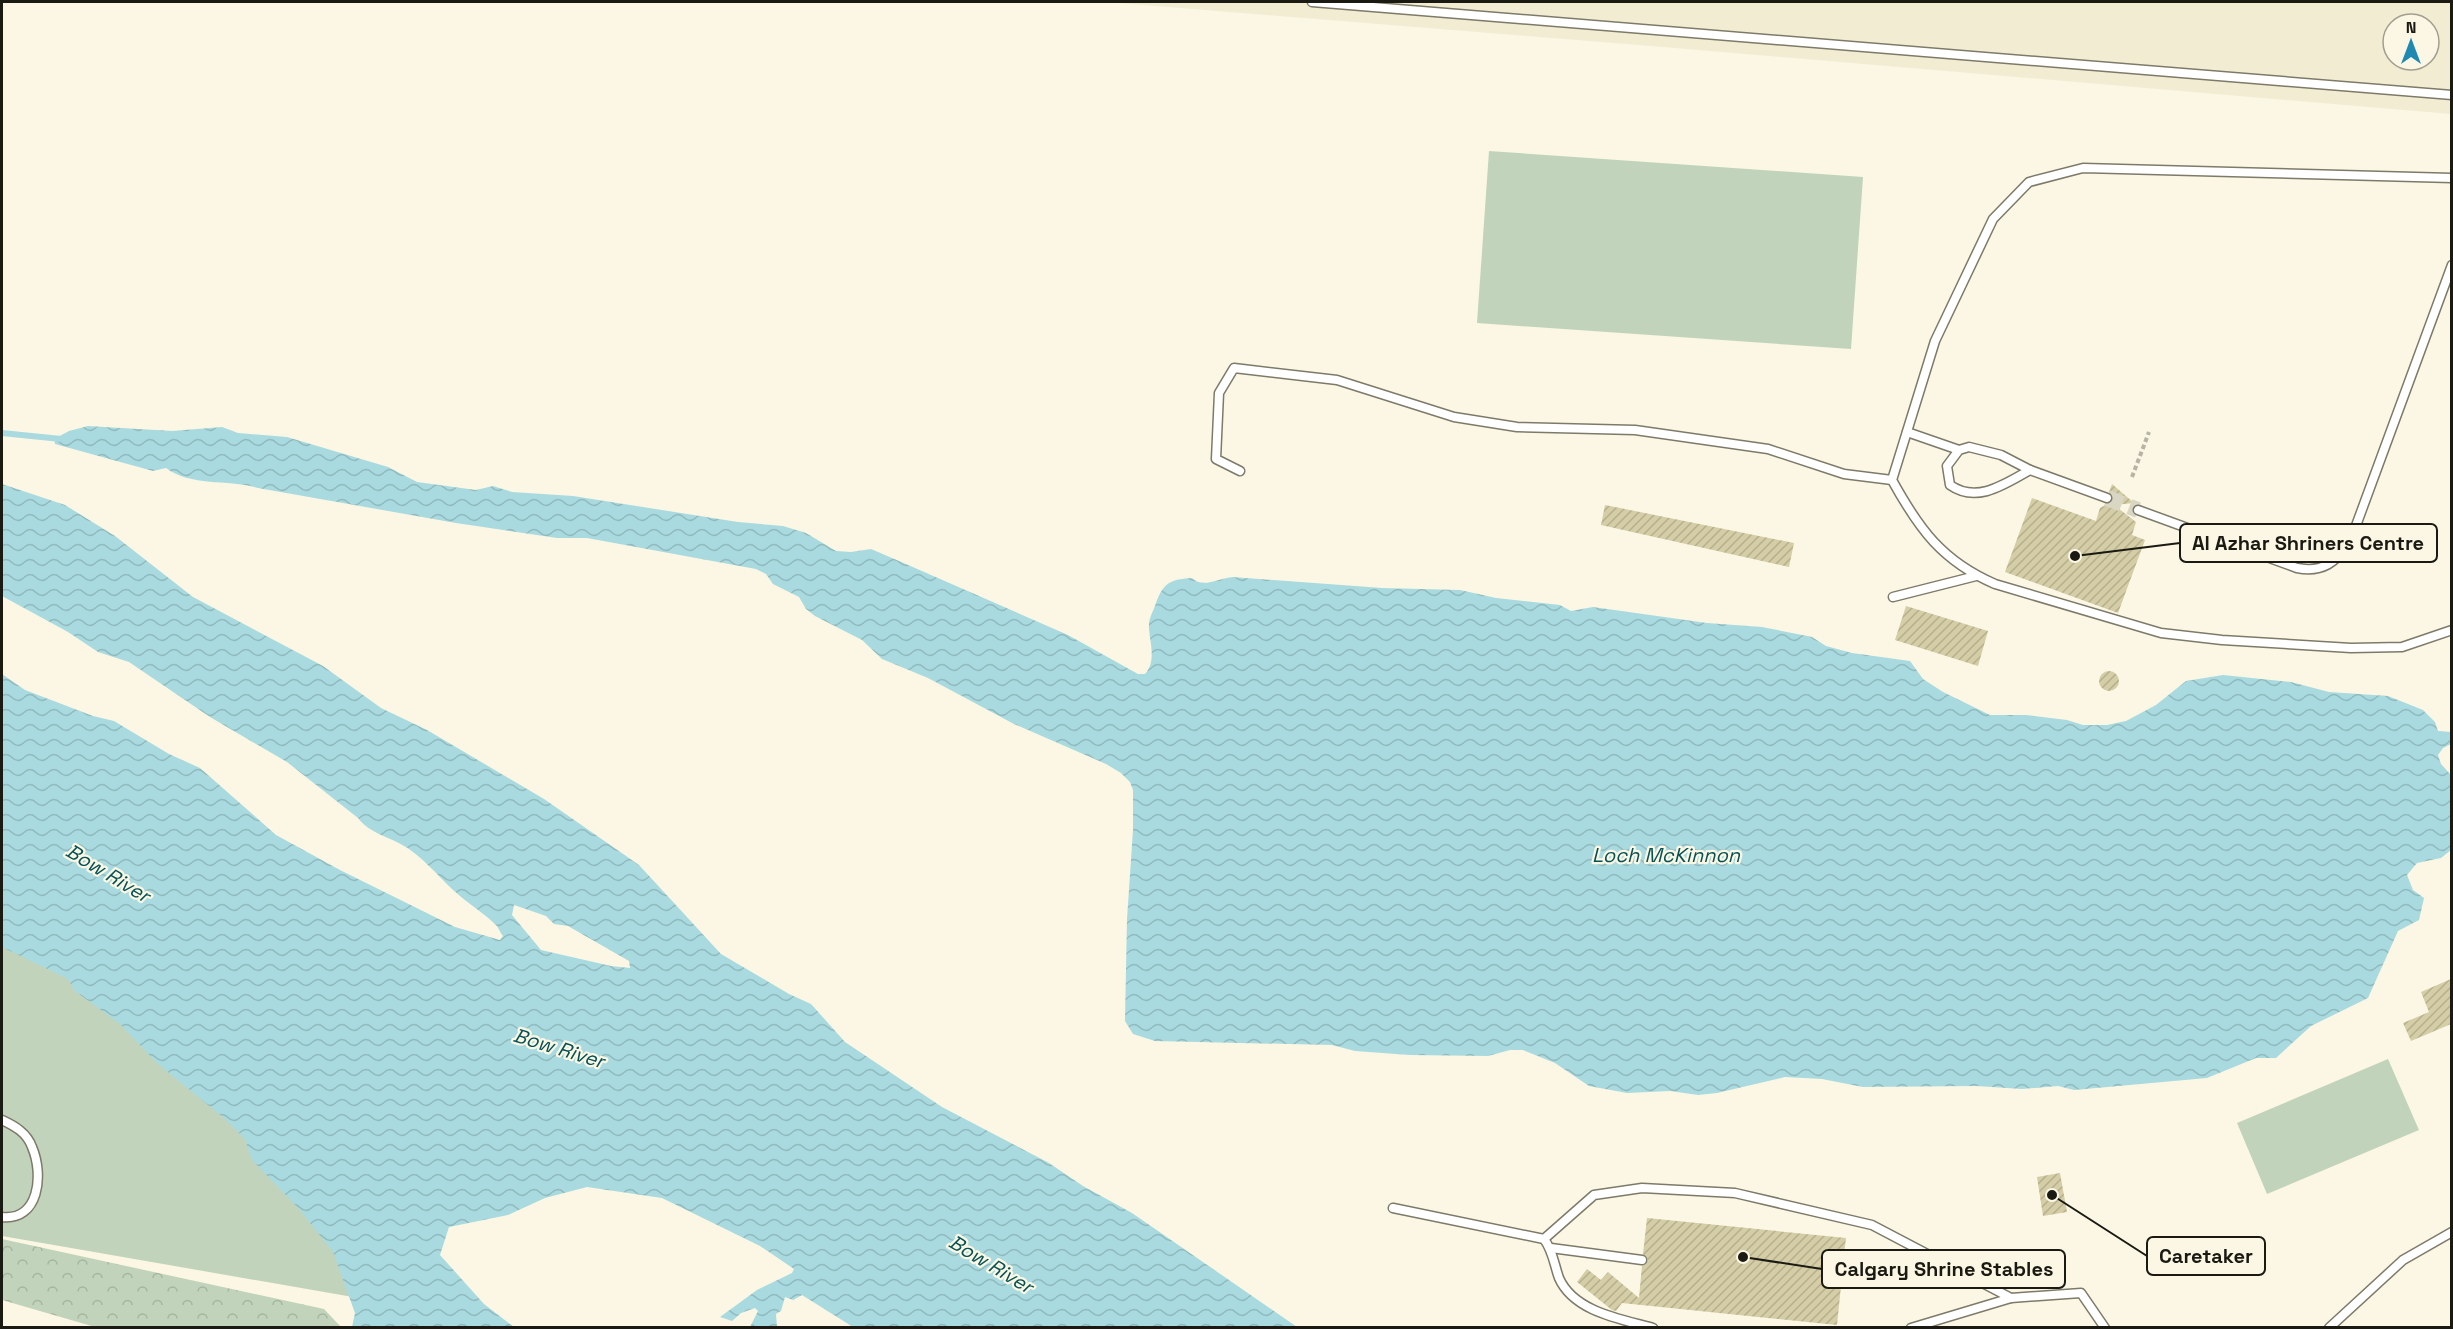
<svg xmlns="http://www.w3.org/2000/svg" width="2453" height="1329" font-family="'Space Grotesk',sans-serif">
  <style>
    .built { fill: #f2edd2; fill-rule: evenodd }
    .green { fill: #c1d4bb }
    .forest { fill: url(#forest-crowns) }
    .water { fill: url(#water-waves); fill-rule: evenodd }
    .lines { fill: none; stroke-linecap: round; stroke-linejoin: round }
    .stream { stroke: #a8dadf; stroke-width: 6 }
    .building { fill: url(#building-hatch) }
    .minor-tunnel { stroke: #d9d6c4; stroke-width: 16; stroke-dasharray: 16 8; stroke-linecap: butt }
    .service-casing { stroke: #7d7a69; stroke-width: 11 }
    .path { stroke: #b7b4a5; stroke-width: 4; stroke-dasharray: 4.5 3; stroke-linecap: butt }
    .service { stroke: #fff; stroke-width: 8 }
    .labels { text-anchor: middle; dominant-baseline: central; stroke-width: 4.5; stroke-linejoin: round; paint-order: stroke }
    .water-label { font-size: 20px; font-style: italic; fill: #045156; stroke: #fbf7e4 }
    .leader { fill: none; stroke: #1a1912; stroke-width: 2 }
    .callout-dot { fill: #1a1912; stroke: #fbf7e4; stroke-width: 2 }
    .callout { fill: #fbf7e4; stroke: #1a1912; stroke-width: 2 }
    .callout-label { font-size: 20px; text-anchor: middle; font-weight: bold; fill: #1a1912 }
  </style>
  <defs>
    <pattern id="forest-crowns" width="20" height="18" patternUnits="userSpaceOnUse" patternTransform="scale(1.5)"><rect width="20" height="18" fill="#c1d4bb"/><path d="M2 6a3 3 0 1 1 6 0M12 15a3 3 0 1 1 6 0" fill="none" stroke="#a5b5a0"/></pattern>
    <pattern id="water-waves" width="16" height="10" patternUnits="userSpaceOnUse" patternTransform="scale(1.5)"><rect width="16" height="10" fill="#a8dadf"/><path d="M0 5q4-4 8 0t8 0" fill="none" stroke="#90babe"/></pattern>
    <pattern id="building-hatch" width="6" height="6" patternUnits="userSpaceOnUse" patternTransform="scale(1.5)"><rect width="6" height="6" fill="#d4cda6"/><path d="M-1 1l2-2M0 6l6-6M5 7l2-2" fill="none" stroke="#b5af8e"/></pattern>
  </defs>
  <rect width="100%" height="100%" fill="#fbf7e4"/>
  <path class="built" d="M1106 2H2451V114L1675 48ZM2393 24H2429V60H2393Z"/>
  <g class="green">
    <polygon points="1489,151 1863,177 1851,349 1477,323"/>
    <polygon points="2,916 292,1163 370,1300 2,1236"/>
    <polygon points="2388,1059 2419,1130 2267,1194 2237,1123"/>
  </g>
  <polygon class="forest" points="2,1239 324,1309 341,1327 95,1327 2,1300"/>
  <g class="water">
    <path d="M88 426 172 431 222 427 238 433 287 437 388 467 417 482 476 490 493 486 512 492 573 496 738 522 783 526 806 533 836 551 851 552 871 549 899 561 1068 635 1138 674H1145C1158 660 1148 638 1149 624 1149 619 1153 611 1155 606 1162 585 1168 579 1192 578 1203 589 1218 578 1233 577L1382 588 1460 590 1496 598 1560 605 1571 611 1593 607 1707 623 1762 627 1812 637 1826 646 1852 653 1910 661 1923 679 1943 692 1990 715H2026L2067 720 2083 725H2107L2126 721 2156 705 2186 681 2223 675 2291 682 2329 692 2388 696 2423 710 2435 722 2438 731 2451 732V744L2443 748 2438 755 2441 764 2451 775V850L2441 858 2417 863 2407 875 2413 890 2424 898 2419 920 2398 931 2368 998 2311 1026 2276 1058H2256L2207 1078 2074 1090 2058 1086 2022 1089 1977 1086 1863 1087 1822 1079 1785 1077 1717 1093 1698 1095 1670 1091 1627 1093 1589 1086 1555 1063 1523 1050H1510L1488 1056 1410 1055 1355 1051 1332 1045 1155 1041 1133 1034 1125 1021 1127 919 1133 830V790L1130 782 1121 773 1106 764 1014 724 928 678 882 659 862 640 815 616 806 609 799 597 773 584 766 574 756 569 587 538H557L456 523 258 488C229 479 191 487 166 468L153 471 55 444 54 439 69 431Z"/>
    <path d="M2 484 65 505 115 536 193 597 323 666 381 708 427 730 544 799 639 865 721 954 789 994 811 1004 845 1042 942 1107 1049 1163 1083 1186 1132 1213 1297 1327H853L802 1295 793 1300 785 1297 781 1311 776 1314 777 1327H750L758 1311 755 1308 741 1313 732 1321 720 1317 757 1290 792 1273 794 1269 760 1246 662 1198 587 1187 545 1198 508 1215 449 1227 440 1255 484 1304 514 1327H352L355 1313 333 1252 299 1209 252 1160 245 1139 225 1119 158 1064 120 1024 75 991 68 979 2 947V674L25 690 93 716 114 721 169 754 200 768 276 835 340 870 455 927 500 940 503 936C500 933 499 928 496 925 485 914 472 906 460 896 442 881 428 862 409 849 390 836 371 835 358 818L287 762 210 717 129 662 98 652 68 632 2 596ZM514 905 546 916 554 924 568 926 629 961 630 968 611 966 541 950 512 915Z"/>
  </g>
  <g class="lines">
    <polyline class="stream" points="2,433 61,439"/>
  </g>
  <g class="building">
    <polygon points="2112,484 2134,503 2114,505 2136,522 2132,535 2145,540 2118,613 2005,572 2032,498 2096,521 2100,508 2113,501 2113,496 2109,492"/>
    <polygon points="1605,505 1794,543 1789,567 1601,525"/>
    <polygon points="1906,606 1988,631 1978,666 1895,640"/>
    <circle cx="2109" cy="681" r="10"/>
    <polygon points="2451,979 2451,1024 2411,1041 2403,1023 2429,1012 2421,992"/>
    <polygon points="2060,1173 2067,1212 2043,1216 2037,1177"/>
    <polygon points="1647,1218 1846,1238 1842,1270 1858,1288 1841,1286 1837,1325 1622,1303 1616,1311 1612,1310 1577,1282 1587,1269 1601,1280 1608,1272 1639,1298 1642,1266 1648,1260 1643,1254"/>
  </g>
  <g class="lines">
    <polyline class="minor-tunnel" points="2107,498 2138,510"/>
    <defs>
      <g id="service">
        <polyline points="1312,2 2452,95"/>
        <path d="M2452 178 2083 168 2029 182 1993 219 1935 341 1892 480C1919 529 1942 561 1995 584L2161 633 2222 640 2351 648 2402 647 2452 630"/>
        <polyline points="1907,432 1959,450"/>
        <path d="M1969 447 2001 455 2030 470C2005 484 1977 504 1950 485L1947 466 1959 450Z"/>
        <polyline points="2030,470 2107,498"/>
        <polyline points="1240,471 1216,459 1219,393 1234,368 1337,380 1454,417 1517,427 1635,430 1768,449 1844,474 1892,480"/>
        <path d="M2138 510 2297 568C2323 573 2336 562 2350 542L2452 265"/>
        <polyline points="1893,597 1976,576"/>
        <path d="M2 1120C15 1126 27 1133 32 1147 44 1175 39 1221 2 1217"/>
        <polyline points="1393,1208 1544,1239"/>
        <polyline points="1551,1248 1642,1260"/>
        <path d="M1653 1328C1621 1319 1574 1312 1559 1278 1554 1264 1553 1251 1544 1239L1594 1195 1642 1188 1735 1193 1872 1225 2011 1298"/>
        <polyline points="1911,1328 2011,1298 2081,1293 2105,1328"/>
        <polyline points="2329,1328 2403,1260 2452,1232"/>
      </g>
    </defs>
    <use href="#service" class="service-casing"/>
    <polyline class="path" points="2132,477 2149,432"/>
    <use href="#service" class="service"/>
  </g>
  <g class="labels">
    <g class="water-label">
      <text x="1666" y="855">Loch McKinnon</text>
      <text transform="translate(108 873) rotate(31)">Bow River</text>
      <text transform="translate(559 1048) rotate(17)">Bow River</text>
      <text transform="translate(991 1264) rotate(31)">Bow River</text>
    </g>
  </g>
  <path class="leader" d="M2075 556L2180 543M2052 1195L2147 1256M1743 1257L1822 1269"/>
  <g class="callout-dot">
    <circle cx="2075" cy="556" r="6"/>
    <circle cx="2052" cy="1195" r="6"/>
    <circle cx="1743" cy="1257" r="6"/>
  </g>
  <g class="callout">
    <rect x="2180" y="524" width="257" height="38" rx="6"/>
    <rect x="2147" y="1237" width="118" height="38" rx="6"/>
    <rect x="1822" y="1250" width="243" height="38" rx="6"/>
  </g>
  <g class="callout-label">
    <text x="2308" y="550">Al Azhar Shriners Centre</text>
    <text x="2206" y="1263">Caretaker</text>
    <text x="1944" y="1276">Calgary Shrine Stables</text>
  </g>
  <rect width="2453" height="1329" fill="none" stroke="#1a1912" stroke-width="6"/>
  <g transform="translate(2411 42)"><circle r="28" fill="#fbf7e4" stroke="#a19e90" stroke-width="1.5"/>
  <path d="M0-4.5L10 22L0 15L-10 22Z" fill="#2089b1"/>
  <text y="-9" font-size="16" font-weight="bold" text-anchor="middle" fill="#1a1912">N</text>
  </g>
</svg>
